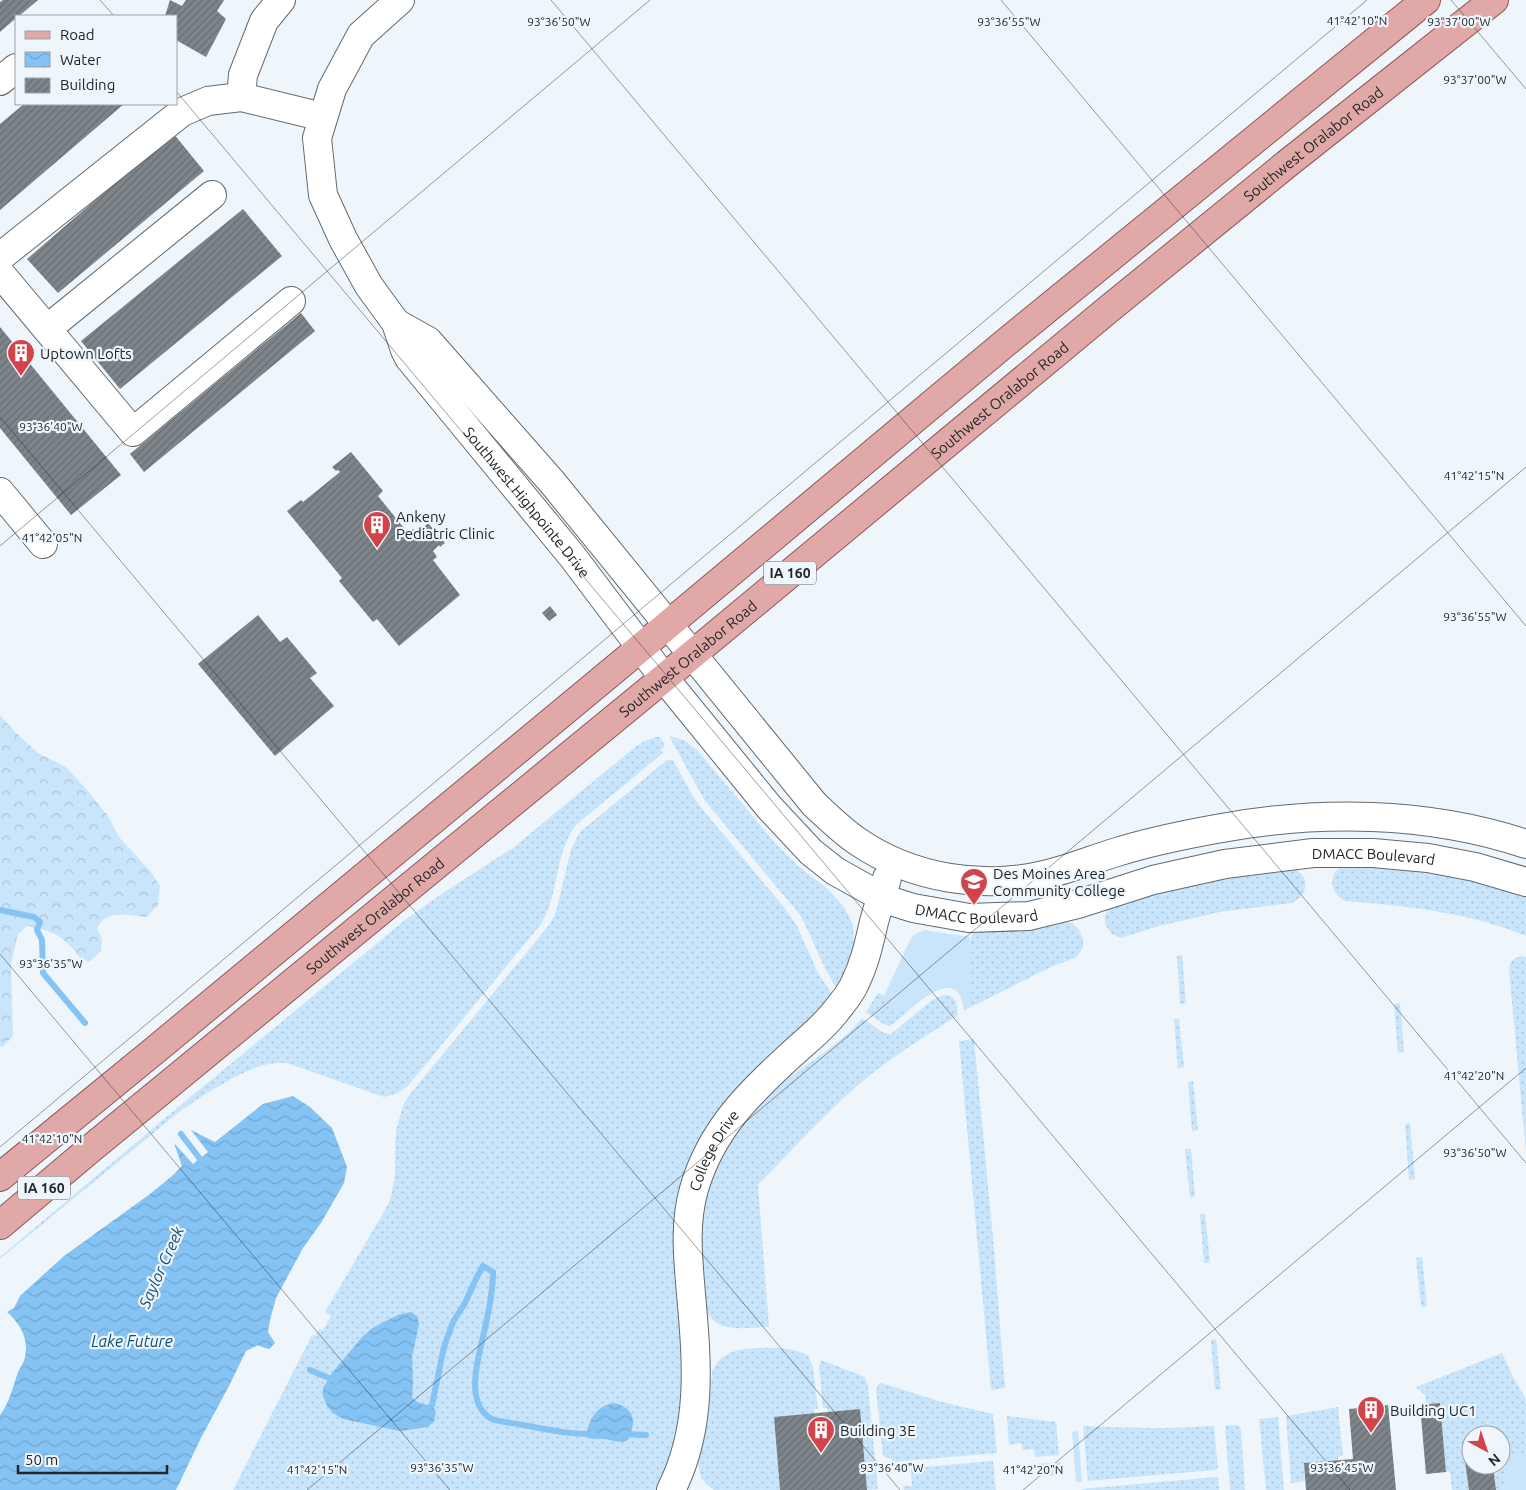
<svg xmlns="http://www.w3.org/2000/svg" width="1526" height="1490" font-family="Ubuntu,sans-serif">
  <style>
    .grass { fill: url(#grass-dots) }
    .forest { fill: url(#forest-crowns) }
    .garden { fill: #c9e5fb }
    .water { fill: url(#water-waves) }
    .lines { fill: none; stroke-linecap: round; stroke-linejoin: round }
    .stream { stroke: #84c3f3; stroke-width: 6 }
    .building { fill: url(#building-hatch) }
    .minor-casing { stroke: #646a6f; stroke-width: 30 }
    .major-casing { stroke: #905656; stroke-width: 30 }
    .minor { stroke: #fff; stroke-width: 28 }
    .major { stroke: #e0a9a8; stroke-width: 28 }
    .ticks { fill: none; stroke: #232628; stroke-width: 1; stroke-opacity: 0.45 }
    .labels { text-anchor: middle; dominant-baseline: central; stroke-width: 4.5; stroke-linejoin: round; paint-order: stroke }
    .shield { fill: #eef6fc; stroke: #606468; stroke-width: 1 }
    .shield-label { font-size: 14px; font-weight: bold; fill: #232628 }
    .street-label { font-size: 15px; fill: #232628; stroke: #eef6fc }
    .poi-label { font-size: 15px; fill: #232628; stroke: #eef6fc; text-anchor: start }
    .water-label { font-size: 16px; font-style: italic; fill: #104f76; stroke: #eef6fc }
    .ticks-label { font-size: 12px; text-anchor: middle; fill: #232628; stroke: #eef6fc; stroke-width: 4.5; stroke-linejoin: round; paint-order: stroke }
  </style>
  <defs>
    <pattern id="grass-dots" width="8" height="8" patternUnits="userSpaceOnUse" patternTransform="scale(1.25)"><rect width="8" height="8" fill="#c9e5fb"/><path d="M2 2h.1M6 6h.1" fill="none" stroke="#acc4d7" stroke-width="1.8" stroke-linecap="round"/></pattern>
    <pattern id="forest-crowns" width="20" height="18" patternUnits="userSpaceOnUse" patternTransform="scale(1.25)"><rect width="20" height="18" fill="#c9e5fb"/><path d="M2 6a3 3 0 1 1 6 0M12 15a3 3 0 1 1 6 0" fill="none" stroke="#acc4d7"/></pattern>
    <pattern id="water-waves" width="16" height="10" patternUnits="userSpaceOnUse" patternTransform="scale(1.25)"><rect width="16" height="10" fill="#84c3f3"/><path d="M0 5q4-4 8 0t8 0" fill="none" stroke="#72a7d0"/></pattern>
    <pattern id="building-hatch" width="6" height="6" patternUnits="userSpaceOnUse" patternTransform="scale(1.25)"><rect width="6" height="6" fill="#7e858a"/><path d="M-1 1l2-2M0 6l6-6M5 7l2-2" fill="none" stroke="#676d71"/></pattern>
  </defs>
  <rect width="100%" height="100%" fill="#eef6fc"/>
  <g class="grass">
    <path d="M669 736 684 740 698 751 775 843 798 866 828 889 845 908 853 925 854 948 856 949 838 990C821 965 814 941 800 915L705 801Z"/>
    <path d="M655 737H660L665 746 661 750 663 753 576 825C554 853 560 893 541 924L408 1086 396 1094 384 1097 287 1063H278L268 1064 254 1068 233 1078 207 1093 179 1112 0 1259V1257L182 1104 405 920 437 897 514 847 635 747 643 742Z"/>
    <polygon points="667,760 673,760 694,798 704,811 783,906 797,926 818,973 835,998 700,1151 689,1384 662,1490 233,1490 312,1335 315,1336 319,1329 323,1330 331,1316 325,1312 385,1210 391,1197 395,1174 395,1146 396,1131 403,1105 411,1093 550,924 556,912 571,849 580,832"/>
    <path d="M1345 864 1433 871 1526 894V936C1468 912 1407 906 1345 901 1329 892 1327 873 1345 864Z"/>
    <path d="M1292 868C1311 875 1309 894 1292 903L1220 912 1159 926 1121 938 1112 934 1105 925V915L1109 909 1113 905 1200 881Z"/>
    <polygon points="1064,922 1072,923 1080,931 1083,939 1083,947 1077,957 1051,967 969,1008 969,946 973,930 1039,927"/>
    <polygon points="1182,955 1186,1003 1180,1004 1177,956"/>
    <path d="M1522 956 1526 957V1153L1509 969C1509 961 1514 958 1522 956Z"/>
    <polygon points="878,993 884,996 903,1012 906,1013 890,1026 885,1025 866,1012"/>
    <path d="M943 995C958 995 956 1003 958 1015 926 1036 893 1056 864 1080 826 1112 792 1150 758 1185L769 1327C747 1327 717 1335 706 1310 704 1281 699 1252 702 1223 707 1171 735 1123 774 1089 803 1065 839 1047 862 1018L884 1033 891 1034 932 1000Z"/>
    <polygon points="1400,1003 1404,1052 1398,1053 1394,1004"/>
    <polygon points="1174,1019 1179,1019 1184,1067 1178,1068"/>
    <polygon points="974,1039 993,1238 1005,1388 991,1390 959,1041"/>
    <polygon points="1193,1081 1198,1130 1192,1131 1188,1082"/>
    <polygon points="1410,1123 1415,1179 1409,1180 1405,1124"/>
    <polygon points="1185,1149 1191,1149 1195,1197 1190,1198"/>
    <polygon points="1200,1214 1205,1214 1210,1263 1204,1263"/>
    <polygon points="1422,1257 1427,1306 1421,1307 1416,1258"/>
    <polygon points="1216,1339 1221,1389 1215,1390 1211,1340"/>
    <path d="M759 1348C777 1347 792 1348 808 1355L813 1367 818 1409H814V1414L774 1418 780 1490H714L707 1485 701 1478 698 1463 708 1421 712 1373C719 1351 739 1349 759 1348Z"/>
    <polygon points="1502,1353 1513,1377 1526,1399 1526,1453 1503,1456 1508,1490 1496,1490 1493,1465 1501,1465 1501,1435 1471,1435 1471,1461 1465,1462 1469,1490 1452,1490 1450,1472 1446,1472 1440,1404 1426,1404 1425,1395 1416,1387"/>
    <polygon points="821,1360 865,1377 868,1386 878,1489 867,1490 860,1409 828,1412 827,1408 823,1408 819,1367"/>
    <polygon points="881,1383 942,1402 993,1414 997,1453 892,1462 892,1459 883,1456 876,1389 879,1384"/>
    <polygon points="1338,1407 1343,1456 1338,1457 1338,1460 1304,1463 1305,1481 1291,1483 1286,1416"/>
    <polygon points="1007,1416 1056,1422 1059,1455 1035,1457 1034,1449 1023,1450 1021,1443 1009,1445"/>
    <polygon points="1278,1417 1284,1490 1266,1490 1259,1419"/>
    <polygon points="1236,1425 1239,1426 1241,1430 1245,1490 1230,1490 1225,1426"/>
    <path d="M1083 1426C1127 1428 1170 1429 1214 1426L1218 1468 1215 1470 1088 1481Z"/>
    <polygon points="993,1461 996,1490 904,1490 903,1486 912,1486 911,1468"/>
    <polygon points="1216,1477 1218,1478 1219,1490 1082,1490 1082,1489"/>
  </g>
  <path class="forest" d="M0 715 15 732 38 753 66 767 88 791 108 816 119 837 151 872 160 886 158 906 146 917C129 915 104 909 97 929L102 939 101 951 89 962C77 959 75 949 66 942 55 931 41 929 27 926L18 934 11 964 13 1036 3 1047 0 1046Z"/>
  <g class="garden">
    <path d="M924 930 970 937 969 946V1008L964 1011C960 967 924 997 906 1013L900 1011 884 996 909 942 914 935Z"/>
    <polygon points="1078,1431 1082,1482 1076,1482 1072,1432"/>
    <polygon points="1526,1453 1526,1490 1508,1490 1503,1456"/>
    <polygon points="1061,1462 1062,1475 1037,1477 1035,1464"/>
  </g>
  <g class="water">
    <path d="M293 1096 310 1107 332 1128 347 1167 344 1183 321 1223 303 1248 276 1298 270 1320 268 1332 275 1343 269 1349 262 1347 258 1345 246 1351 229 1386 201 1438 176 1490H0V1415C9 1403 12 1390 17 1375 19 1369 24 1363 25 1357 29 1338 20 1324 7 1312L14 1308 20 1296 64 1256 150 1194 172 1176 182 1166 174 1143 193 1164 208 1152 191 1130 215 1142 263 1104Z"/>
    <path d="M411 1312 417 1316 419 1324 412 1357 413 1384 412 1397C418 1404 423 1405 432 1405L436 1412 434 1421 428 1427 400 1431 343 1419 333 1413 327 1406 323 1396V1388L332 1373 363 1336 374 1327 398 1315Z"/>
    <path d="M614 1403C635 1408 637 1422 628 1440 619 1444 613 1440 604 1439 598 1438 593 1440 587 1437 587 1421 597 1405 614 1403Z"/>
  </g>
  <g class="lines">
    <g class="stream">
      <polyline points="0,910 34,917 40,922 37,930 42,940 43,973 85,1023"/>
      <polyline points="181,1134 200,1159 202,1167"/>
      <polyline points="310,1370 336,1381"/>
      <path d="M426 1410 432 1405 444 1347 453 1322 465 1303 476 1279 483 1266 493 1272C493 1291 489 1310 485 1328 480 1353 463 1401 490 1418 496 1422 515 1423 523 1425 546 1429 571 1435 595 1434"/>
      <polyline points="622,1434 646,1435"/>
    </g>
  </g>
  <g class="building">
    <polygon points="3,0 38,0 19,16 16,16 16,18 0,32 0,2"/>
    <polygon points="170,0 182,6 186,0 224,0 217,11 226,19 206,57 176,40 176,16 165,16"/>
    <polygon points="24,104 124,104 0,210 0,124"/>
    <polygon points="173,133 204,171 58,293 27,259"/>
    <polygon points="243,209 282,256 120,389 81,341"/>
    <polygon points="301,313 315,331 144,472 130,454"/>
    <polygon points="0,327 121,475 71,515 0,428"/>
    <polygon points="351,452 383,491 378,496 408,533 413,529 418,534 425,529 424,527 428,523 445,543 440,547 439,545 433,551 437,557 433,560 460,595 399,646 377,619 373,622 339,581 342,578 287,511 301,500 303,502 340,472 338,470 336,471 332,467"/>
    <polygon points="550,606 557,615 549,621 542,613"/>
    <polygon points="258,615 280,642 287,637 317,673 310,678 334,706 275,756 198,664"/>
    <polygon points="1440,1403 1446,1472 1426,1474 1420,1405"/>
    <polygon points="1388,1405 1396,1490 1306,1490 1304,1463 1353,1459 1349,1409"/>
    <polygon points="860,1409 867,1490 780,1490 774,1417"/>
    <polygon points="1471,1461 1471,1465 1493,1465 1496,1490 1469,1490 1465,1462"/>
  </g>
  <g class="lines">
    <defs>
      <g id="minor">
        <path id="s1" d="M400 0 361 35 332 89 317 138 323 195 343 239 369 286 396 323 405 350 409 358 572 556 664 678 769 807 811 852 835 871 869 890 894 902 913 908 969 918 1029 916 1078 904 1153 880 1225 864 1313 853H1373L1428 858 1475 867 1526 882"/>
        <polyline points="0,81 16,68"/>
        <polyline points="241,97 243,75 264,21 281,0"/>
        <polyline points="0,257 182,112 208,101 241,97 323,117"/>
        <polyline points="0,273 133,432 291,301"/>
        <path d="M396 323 428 341 552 482 814 804C828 817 841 830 857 841 912 879 984 890 1048 874 1072 868 1094 859 1117 852 1149 842 1183 835 1216 829 1318 810 1427 811 1526 844"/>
        <polyline points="47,329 212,195"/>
        <polyline points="0,492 43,544"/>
        <path id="s2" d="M671 1490C703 1427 697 1362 691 1294 688 1258 684 1224 694 1189 711 1130 749 1093 793 1053 807 1040 824 1027 836 1011 843 1002 851 993 855 983 865 963 869 943 874 922 878 907 883 893 887 878"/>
      </g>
      <g id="major">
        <polyline points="0,1177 160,1046 621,664 1010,339 1426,0"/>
        <path id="s3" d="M0 1225 89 1150 664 678 1110 308 1288 163 1494 0"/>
      </g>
    </defs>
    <use href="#minor" class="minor-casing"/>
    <use href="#major" class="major-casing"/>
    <use href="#minor" class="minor"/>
    <use href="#major" class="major"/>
  </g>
  <path class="ticks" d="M100 0 114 16M551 0 1526 1163M1001 0 1526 626M1451 0 1526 89M176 91 1350 1490M0 417 900 1490M0 546 650 0M0 954 450 1490M0 1147 1367 0M307 1490 1526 467M1023 1490 1526 1068"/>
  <defs>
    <symbol id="building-pin" viewBox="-11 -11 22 30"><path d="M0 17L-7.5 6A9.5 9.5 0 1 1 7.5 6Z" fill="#d3434a" stroke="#eef6fc"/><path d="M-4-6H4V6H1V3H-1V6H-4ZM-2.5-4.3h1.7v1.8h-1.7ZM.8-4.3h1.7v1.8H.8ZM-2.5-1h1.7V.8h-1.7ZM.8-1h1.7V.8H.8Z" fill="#fff"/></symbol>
    <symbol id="university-pin" viewBox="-11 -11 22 30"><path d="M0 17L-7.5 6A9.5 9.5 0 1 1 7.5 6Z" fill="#d3434a" stroke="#eef6fc"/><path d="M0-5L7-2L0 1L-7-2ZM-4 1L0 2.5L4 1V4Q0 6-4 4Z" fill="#fff"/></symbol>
  </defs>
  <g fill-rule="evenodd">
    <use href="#building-pin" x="5" y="337" width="32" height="43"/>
    <use href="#building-pin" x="361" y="509" width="32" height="43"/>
    <use href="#university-pin" x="958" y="866" width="32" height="43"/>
    <use href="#building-pin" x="1355" y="1394" width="32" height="43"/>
    <use href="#building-pin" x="805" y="1414" width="32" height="43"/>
  </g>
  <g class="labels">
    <g class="shield">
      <rect x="764" y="561.5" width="52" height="23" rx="4"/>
      <rect x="18" y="1176.5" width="52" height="23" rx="4"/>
    </g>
    <g class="shield-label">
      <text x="790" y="573">IA 160</text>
      <text x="44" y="1188">IA 160</text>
    </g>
    <g class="street-label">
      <text stroke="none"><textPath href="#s3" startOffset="1701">Southwest Oralabor Road</textPath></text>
      <text stroke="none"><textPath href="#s3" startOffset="1296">Southwest Oralabor Road</textPath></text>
      <text stroke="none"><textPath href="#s1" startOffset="594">Southwest Highpointe Drive</textPath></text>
      <text stroke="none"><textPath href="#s3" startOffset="891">Southwest Oralabor Road</textPath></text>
      <text stroke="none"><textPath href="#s1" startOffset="1631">DMACC Boulevard</textPath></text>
      <text stroke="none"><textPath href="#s1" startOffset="1226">DMACC Boulevard</textPath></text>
      <text stroke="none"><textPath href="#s3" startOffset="486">Southwest Oralabor Road</textPath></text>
      <text stroke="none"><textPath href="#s2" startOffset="349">College Drive</textPath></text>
    </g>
    <g class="poi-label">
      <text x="40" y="353">Uptown Lofts</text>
      <text x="396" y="516">Ankeny<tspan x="396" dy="17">Pediatric Clinic</tspan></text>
      <text x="993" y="873">Des Moines Area<tspan x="993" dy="17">Community College</tspan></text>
      <text x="1390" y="1410">Building UC1</text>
      <text x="840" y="1430">Building 3E</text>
    </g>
    <g class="water-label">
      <text transform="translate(161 1267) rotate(-66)">Saylor Creek</text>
      <text x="132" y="1341">Lake Future</text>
    </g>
  </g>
  <g class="ticks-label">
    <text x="1357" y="25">41°42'10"N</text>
    <text x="559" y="26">93°36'50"W</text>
    <text x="1009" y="26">93°36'55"W</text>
    <text x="1459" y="26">93°37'00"W</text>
    <text x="1475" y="84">93°37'00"W</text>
    <text x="51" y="431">93°36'40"W</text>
    <text x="1474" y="480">41°42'15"N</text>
    <text x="52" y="542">41°42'05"N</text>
    <text x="1475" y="621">93°36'55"W</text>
    <text x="51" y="968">93°36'35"W</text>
    <text x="1474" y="1080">41°42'20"N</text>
    <text x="52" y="1143">41°42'10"N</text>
    <text x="1475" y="1157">93°36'50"W</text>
    <text x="442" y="1472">93°36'35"W</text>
    <text x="892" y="1472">93°36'40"W</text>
    <text x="1342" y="1472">93°36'45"W</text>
    <text x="317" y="1474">41°42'15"N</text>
    <text x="1033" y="1474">41°42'20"N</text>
  </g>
  <rect x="15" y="15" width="162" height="90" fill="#eef6fc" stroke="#9da3a7"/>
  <rect x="25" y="31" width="25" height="8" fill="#e0a9a8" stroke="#9da3a7"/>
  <text x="60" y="40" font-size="15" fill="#232628">Road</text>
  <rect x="25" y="52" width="25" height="15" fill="url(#water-waves)" stroke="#9da3a7"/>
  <text x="60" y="65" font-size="15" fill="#232628">Water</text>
  <rect x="25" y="78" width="25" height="15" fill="url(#building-hatch)" stroke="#9da3a7"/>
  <text x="60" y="90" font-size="15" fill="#232628">Building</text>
  <g transform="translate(1486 1450) rotate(140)"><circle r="24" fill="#eef6fc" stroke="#9da3a7"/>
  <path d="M0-4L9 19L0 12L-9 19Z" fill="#d3434a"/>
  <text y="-8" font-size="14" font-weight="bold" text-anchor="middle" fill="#232628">N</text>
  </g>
  <path d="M18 1465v8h149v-8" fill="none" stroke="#232628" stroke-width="2.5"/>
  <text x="25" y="1465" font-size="15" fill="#232628" stroke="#eef6fc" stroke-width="4" paint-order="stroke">50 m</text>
</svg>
